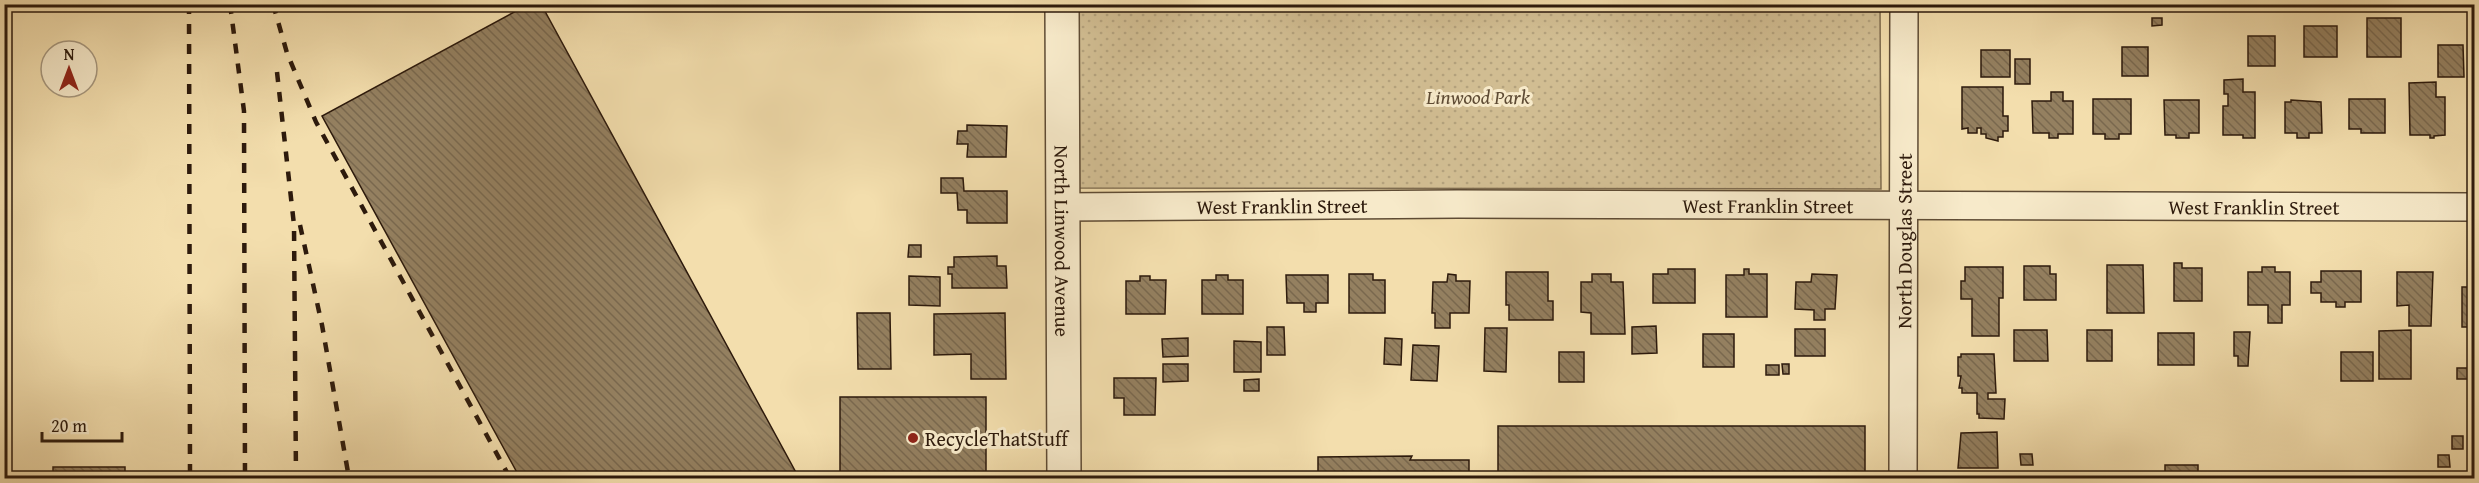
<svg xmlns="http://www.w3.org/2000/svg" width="2479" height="483" font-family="'Gentium Book Plus',serif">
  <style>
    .park { fill: url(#park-dots); stroke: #7f6c4f; stroke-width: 1.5 }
    .building { fill: url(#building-back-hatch); stroke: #2d1a0c; stroke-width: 1.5 }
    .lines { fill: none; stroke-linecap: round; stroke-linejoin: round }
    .minor-casing { stroke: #5e4b34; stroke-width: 30 }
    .tertiary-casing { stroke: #5e4b34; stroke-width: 36 }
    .minor { stroke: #f7eaca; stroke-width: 27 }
    .tertiary { stroke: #f7eaca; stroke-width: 33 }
    .rail { stroke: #2d1a0c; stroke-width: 4.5; stroke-dasharray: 10 10; stroke-linecap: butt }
    .poi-dot { fill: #8f2418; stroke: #f7eaca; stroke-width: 2 }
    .labels { text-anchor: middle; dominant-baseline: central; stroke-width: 6; stroke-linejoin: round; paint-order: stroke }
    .park-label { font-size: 20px; font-style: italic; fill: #5e4b34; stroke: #f7eaca }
    .street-label { font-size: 20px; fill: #2d1a0c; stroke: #f7eaca }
    .poi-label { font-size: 20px; fill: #2d1a0c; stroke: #f7eaca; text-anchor: start }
  </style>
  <defs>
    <pattern id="park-dots" width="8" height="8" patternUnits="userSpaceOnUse" patternTransform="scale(1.5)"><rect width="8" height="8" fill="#d1bd92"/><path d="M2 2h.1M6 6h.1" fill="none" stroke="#b4a27d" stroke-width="1.8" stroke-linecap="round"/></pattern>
    <pattern id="building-back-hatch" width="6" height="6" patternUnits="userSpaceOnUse" patternTransform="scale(1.5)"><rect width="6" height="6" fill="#948060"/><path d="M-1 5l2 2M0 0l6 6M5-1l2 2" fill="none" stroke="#79684e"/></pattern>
  </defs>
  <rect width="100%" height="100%" fill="#f3dead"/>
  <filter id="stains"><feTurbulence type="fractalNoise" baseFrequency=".00333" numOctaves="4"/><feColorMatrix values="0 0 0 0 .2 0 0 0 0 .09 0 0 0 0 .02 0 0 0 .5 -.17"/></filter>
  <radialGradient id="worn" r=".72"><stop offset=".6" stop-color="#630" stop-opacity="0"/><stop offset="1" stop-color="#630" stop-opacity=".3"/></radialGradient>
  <polygon class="park" points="1076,5 1880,5 1881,189 1075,188"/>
  <g class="building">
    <polygon points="529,4 541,4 799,478 520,478 322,116"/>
    <polygon points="2152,18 2162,18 2162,25 2152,26"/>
    <rect x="2367" y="18" width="34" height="39"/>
    <rect x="2304" y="26" width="33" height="31"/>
    <rect x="2248" y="36" width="27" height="30"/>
    <polygon points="2438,45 2463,45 2464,77 2438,77"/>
    <rect x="2122" y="47" width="26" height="29"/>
    <rect x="1981" y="50" width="29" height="27"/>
    <rect x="2015" y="59" width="15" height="25"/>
    <polygon points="2243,79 2243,92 2255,92 2255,138 2243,138 2243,135 2223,135 2223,106 2228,106 2228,94 2224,94 2224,80"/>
    <polygon points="2436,82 2436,97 2445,97 2445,135 2434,136 2434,138 2430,138 2430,135 2410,135 2409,83"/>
    <polygon points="1962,87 2003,87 2003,116 2008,116 2008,131 2003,131 2003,137 1998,137 1998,141 1986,138 1986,134 1981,134 1981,128 1977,128 1977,133 1968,133 1968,128 1962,129"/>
    <polygon points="2051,92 2063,92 2063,101 2073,101 2073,134 2058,134 2058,138 2049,138 2049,133 2033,133 2032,101 2051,101"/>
    <polygon points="2093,99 2131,99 2131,134 2119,134 2119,139 2105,139 2105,134 2093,134"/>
    <polygon points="2349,99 2385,99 2385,133 2361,133 2361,129 2349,129"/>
    <polygon points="2164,100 2199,100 2199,133 2189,133 2189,138 2176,138 2176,135 2165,135"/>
    <polygon points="2291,100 2321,102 2322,133 2309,133 2309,138 2297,138 2297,133 2285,133 2285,102 2291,102"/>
    <polygon points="967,125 1007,126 1006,157 967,157 968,144 957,144 958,131 967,131"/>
    <polygon points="941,178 963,178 964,191 1007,191 1007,223 967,223 967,210 958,210 957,193 941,193"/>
    <polygon points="909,245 921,245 921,257 908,257"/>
    <polygon points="997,256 997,266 1006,266 1007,288 952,288 952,274 948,274 948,267 954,267 954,257"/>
    <polygon points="2174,263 2182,263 2182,268 2202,268 2202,301 2174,301"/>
    <polygon points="2107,265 2143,265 2144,313 2107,313"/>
    <polygon points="2024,266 2050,266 2050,274 2056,274 2056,300 2024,300"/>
    <polygon points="1965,267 2003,267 2003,298 1999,298 1999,336 1972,336 1972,299 1961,299 1961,281 1965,281"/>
    <polygon points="2262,267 2275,267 2275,272 2290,272 2290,305 2282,305 2282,323 2268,323 2268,305 2248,305 2248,272 2262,272"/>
    <polygon points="1668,269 1695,269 1695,303 1653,303 1653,274 1668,274"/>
    <polygon points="1744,269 1749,269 1749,274 1767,274 1767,317 1726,317 1726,275 1744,275"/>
    <polygon points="2321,271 2361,271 2361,302 2345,302 2345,307 2336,307 2336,302 2321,302 2321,293 2311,293 2311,282 2321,282"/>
    <polygon points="1506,272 1548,272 1548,301 1553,301 1553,320 1509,320 1509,305 1506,305"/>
    <polygon points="2397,272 2433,272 2431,326 2409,326 2409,305 2397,306"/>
    <polygon points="1349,274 1373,274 1373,280 1385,280 1385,313 1349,313"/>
    <polygon points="1448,274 1456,275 1456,281 1470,281 1469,313 1450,313 1450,328 1435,328 1435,313 1432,313 1433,282 1447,282"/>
    <polygon points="1592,274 1611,274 1611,282 1623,282 1625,334 1591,334 1591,313 1581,312 1581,282 1592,282"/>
    <polygon points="1812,274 1837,275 1835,309 1825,309 1825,320 1814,320 1814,310 1795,309 1796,282 1811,282"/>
    <polygon points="1216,275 1228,275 1228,280 1243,280 1243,314 1202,314 1202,280 1216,280"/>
    <polygon points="1286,275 1328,275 1328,303 1316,303 1316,312 1304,312 1304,303 1287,303"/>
    <polygon points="909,276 940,277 940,306 909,305"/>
    <polygon points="1140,276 1150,276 1150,280 1166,280 1165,314 1126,314 1126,281 1140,281"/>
    <rect x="2462" y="287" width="12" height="40"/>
    <polygon points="857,313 890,313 891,369 858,369"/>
    <polygon points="1005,313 1006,379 971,379 971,354 934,355 934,314"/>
    <polygon points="1656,326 1657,353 1632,354 1632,327"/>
    <polygon points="1267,327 1284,327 1285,355 1267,355"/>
    <polygon points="1485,328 1507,328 1506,372 1484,371"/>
    <rect x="1795" y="329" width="30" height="27"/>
    <polygon points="2014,330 2047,330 2048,361 2014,361"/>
    <rect x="2087" y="330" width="25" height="31"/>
    <polygon points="2411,330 2411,379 2379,379 2379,331"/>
    <polygon points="2234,332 2250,332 2248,366 2238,366 2238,356 2234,356"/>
    <rect x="2158" y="333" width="36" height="32"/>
    <rect x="1703" y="334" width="31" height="33"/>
    <polygon points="1188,338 1188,356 1163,357 1162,339"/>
    <polygon points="1385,338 1402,339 1401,365 1384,364"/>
    <polygon points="1234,341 1261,342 1261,372 1234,372"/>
    <polygon points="1413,345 1439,346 1437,381 1411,380"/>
    <rect x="1559" y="352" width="25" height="30"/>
    <rect x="2341" y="352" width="32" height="29"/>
    <polygon points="1961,354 1994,354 1996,393 1988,393 1988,399 2005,399 2004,419 1979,418 1979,414 1977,414 1977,393 1962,393 1962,388 1959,388 1961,376 1958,376 1958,357 1961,357"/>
    <polygon points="1163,364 1188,364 1188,381 1163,382"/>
    <polygon points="1782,364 1789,364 1789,374 1783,374"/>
    <rect x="1766" y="365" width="13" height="10"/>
    <rect x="2457" y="368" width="11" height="11"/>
    <polygon points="1114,378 1156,378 1155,415 1124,415 1124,398 1114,398"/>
    <polygon points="1259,379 1259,391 1244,391 1244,380"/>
    <rect x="840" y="397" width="146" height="81"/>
    <rect x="1498" y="426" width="367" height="52"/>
    <polygon points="1997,432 1998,468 1958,468 1961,433"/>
    <rect x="2452" y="436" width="11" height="13"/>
    <polygon points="2020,454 2032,454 2033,465 2021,465"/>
    <polygon points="2438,455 2449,455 2450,467 2438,467"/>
    <polygon points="1412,456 1410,460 1469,460 1469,478 1318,478 1318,457"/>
    <rect x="2165" y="465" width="33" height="13"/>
    <rect x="53" y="467" width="72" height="11"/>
    <polygon points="2006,472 2006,478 1978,478 1978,473"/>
  </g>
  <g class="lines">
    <defs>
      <g id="minor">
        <path id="s1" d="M1063 207 1458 204 2474 207"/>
        <path id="s2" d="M1903 478 1904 4"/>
      </g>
      <g id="tertiary">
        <path id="s3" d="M1062 4 1064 478"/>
      </g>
    </defs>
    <use href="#minor" class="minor-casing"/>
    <use href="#tertiary" class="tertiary-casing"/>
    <use href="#minor" class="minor"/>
    <use href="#tertiary" class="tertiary"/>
    <g class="rail">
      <polyline points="189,4 190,478"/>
      <polyline points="230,4 244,111 245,478"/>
      <polyline points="273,4 287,53 316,122 510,478"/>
      <polyline points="277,72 294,225 296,478"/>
      <polyline points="300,225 322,325 349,478"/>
    </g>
  </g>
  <circle class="poi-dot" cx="913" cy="438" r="6"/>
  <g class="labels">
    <g class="park-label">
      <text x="1478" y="96">Linwood Park</text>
    </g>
    <g class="street-label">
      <text stroke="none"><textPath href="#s1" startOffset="219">West Franklin Street</textPath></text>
      <text stroke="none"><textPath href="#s1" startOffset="705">West Franklin Street</textPath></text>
      <text stroke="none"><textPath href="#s1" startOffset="1191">West Franklin Street</textPath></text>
      <text stroke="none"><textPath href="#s3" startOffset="237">North Linwood Avenue</textPath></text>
      <text stroke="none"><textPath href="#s2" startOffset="237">North Douglas Street</textPath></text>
    </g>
    <g class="poi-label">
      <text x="925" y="438">RecycleThatStuff</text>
    </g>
  </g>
  <rect width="2479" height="483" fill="none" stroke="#f3dead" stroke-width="24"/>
  <rect x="6" y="6" width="2467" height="471" fill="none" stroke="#2d1a0c" stroke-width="3"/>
  <rect x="12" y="12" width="2455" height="459" fill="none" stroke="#2d1a0c" stroke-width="1.5"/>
  <g transform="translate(69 69)"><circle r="28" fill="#f7eaca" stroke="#a6977e" stroke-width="1.5"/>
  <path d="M0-4.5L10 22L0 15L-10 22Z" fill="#8f2418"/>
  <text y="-9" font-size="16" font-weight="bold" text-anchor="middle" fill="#2d1a0c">N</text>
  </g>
  <path d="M42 432v9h80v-9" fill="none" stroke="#2d1a0c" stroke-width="3"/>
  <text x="51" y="432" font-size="18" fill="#2d1a0c" stroke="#f7eaca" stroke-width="4.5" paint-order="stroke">20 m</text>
  <rect width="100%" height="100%" filter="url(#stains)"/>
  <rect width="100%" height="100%" fill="url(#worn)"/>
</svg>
